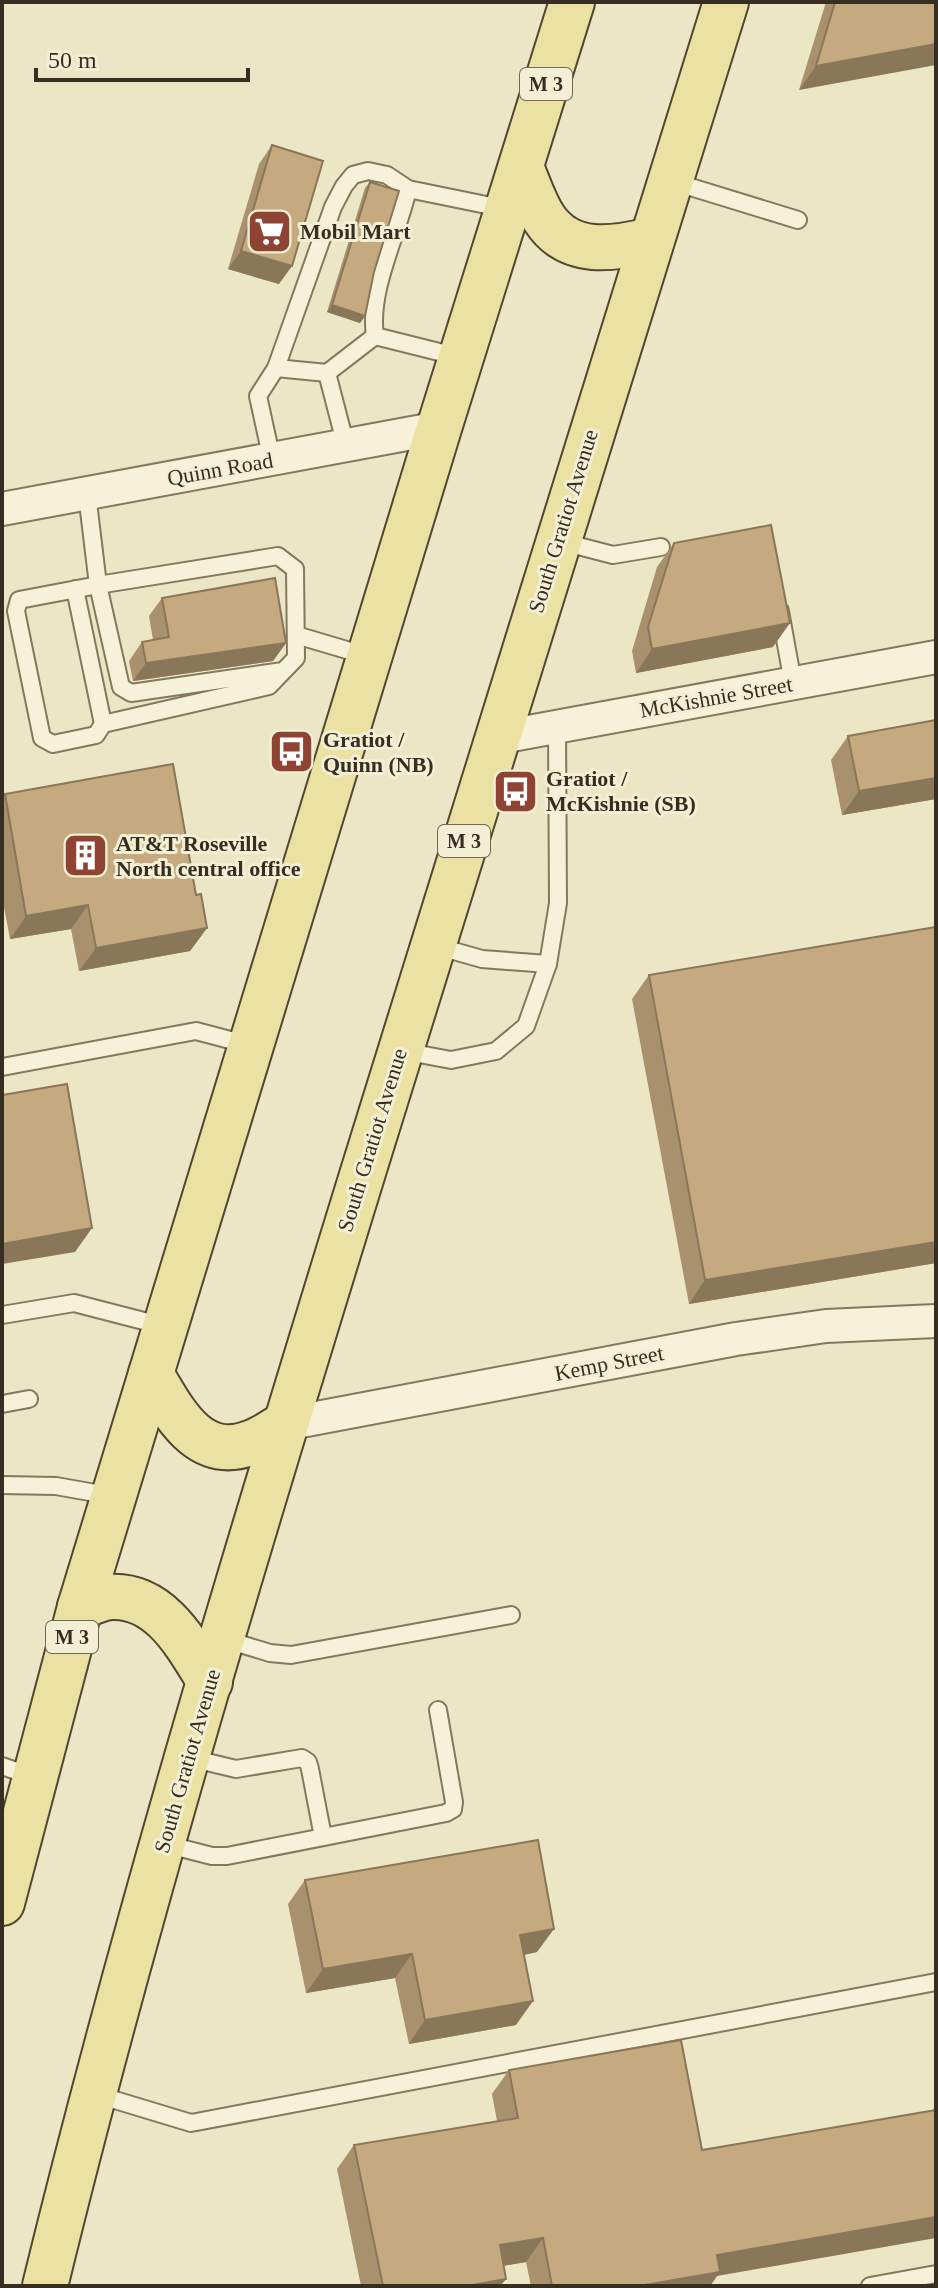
<svg xmlns="http://www.w3.org/2000/svg" width="938" height="2288" font-family="'Times New Roman',serif">
  <style>
    .lines { fill: none; stroke-linecap: round; stroke-linejoin: round }
    .service-casing { stroke: #84795d; stroke-width: 20 }
    .minor-casing { stroke: #84795d; stroke-width: 36 }
    .primary-casing { stroke: #524731; stroke-width: 48 }
    .service { stroke: #f6f2d9; stroke-width: 16 }
    .minor { stroke: #f6f2d9; stroke-width: 32 }
    .primary { stroke: #eae1a2; stroke-width: 44 }
    .wall { fill: #a9916d }
    .shaded-wall { fill: #8a7659 }
    .building { fill: #c5a97f; stroke: #8a7659; stroke-width: 2 }
    .labels { text-anchor: middle; dominant-baseline: central; stroke-width: 6; stroke-linejoin: round; paint-order: stroke }
    .shield { fill: #f2efd5; stroke: #6e6856; stroke-width: 2 }
    .shield-label { font-size: 20px; font-weight: bold; fill: #362e20 }
    .poi-label { font-size: 22px; font-weight: bold; fill: #362e20; stroke: #f2efd5; text-anchor: start }
    .street-label { font-size: 22px; fill: #362e20; stroke: #f2efd5 }
  </style>
  <rect width="100%" height="100%" fill="#eae6c6"/>
  <g class="lines">
    <defs>
      <g id="service">
        <polyline points="671,181 798,220"/>
        <path d="M408 189C398 234 368 290 375 336L459 357"/>
        <polyline points="276,368 327,373"/>
        <polyline points="346,446 327,373 375,336"/>
        <polyline points="272,460 258,396 276,368 333,207 344,186 353,175 368,171 387,175 408,189 506,209"/>
        <polyline points="559,541 613,555 661,547"/>
        <polyline points="75,589 103,724 96,735 53,744 42,738 16,611 19,600 98,585 87,494"/>
        <polyline points="780,611 793,683"/>
        <polyline points="296,635 367,656"/>
        <polyline points="103,724 269,686 296,658 295,569 278,556 98,585 121,687 131,693 283,671"/>
        <polyline points="436,946 482,959 548,964"/>
        <polyline points="403,1051 451,1060 496,1051 526,1026 548,964 558,903 557,726"/>
        <polyline points="2,1067 196,1031 249,1045"/>
        <polyline points="2,1315 74,1303 163,1326"/>
        <polyline points="2,1404 29,1399"/>
        <polyline points="2,1485 56,1486 112,1496"/>
        <polyline points="224,1639 270,1653 291,1655 511,1615"/>
        <polyline points="190,1758 236,1769 302,1758 308,1762 310,1769 323,1837"/>
        <polyline points="2,1766 34,1777"/>
        <polyline points="165,1844 212,1856 227,1856 446,1813 453,1809 454,1802 438,1710"/>
        <polyline points="95,2094 191,2123 936,1982"/>
        <polyline points="870,2286 936,2274"/>
      </g>
      <g id="minor">
        <polyline points="2,509 439,428"/>
        <polyline points="496,738 936,657"/>
        <polyline points="285,1424 736,1339 826,1326 936,1321"/>
      </g>
      <g id="primary">
        <path d="M521 167C528 183 534 203 544 218 569 257 614 249 651 240"/>
        <path d="M151 1374C174 1412 198 1464 253 1442 264 1438 275 1430 285 1424"/>
        <path d="M80 1607C90 1603 100 1598 110 1597 161 1594 187 1645 210 1682"/>
        <polyline points="2,1903 80,1607 439,428 572,2"/>
        <path d="M45 2286C137 1910 250 1539 364 1169 483 780 604 391 726 2"/>
      </g>
    </defs>
    <use href="#service" class="service-casing"/>
    <use href="#minor" class="minor-casing"/>
    <use href="#primary" class="primary-casing"/>
    <use href="#service" class="service"/>
    <use href="#minor" class="minor"/>
    <use href="#primary" class="primary"/>
  </g>
  <g class="wall">
    <polygon points="826,2 936,2 799,90"/>
    <polygon points="272,145 279,284 228,269 259,164"/>
    <polygon points="370,182 365,316 360,323 327,312 365,188"/>
    <polygon points="674,543 773,647 636,673 632,651 657,567"/>
    <polygon points="162,598 286,643 273,661 133,681 129,661 142,642 153,640 149,616"/>
    <polygon points="936,720 936,799 842,815 831,760 848,736"/>
    <polygon points="5,794 196,895 207,928 190,951 79,971 71,929 10,939 2,896 2,797"/>
    <polygon points="649,975 936,1263 689,1304 632,999"/>
    <polygon points="305,1880 537,1952 524,1955 516,2025 409,2044 395,1978 306,1993 288,1904"/>
    <polygon points="509,2070 717,2276 710,2286 531,2286 526,2262 503,2266 506,2279 500,2286 361,2286 337,2169 354,2145 497,2121 492,2094"/>
  </g>
  <g class="shaded-wall">
    <polygon points="936,44 936,65 799,90 816,66"/>
    <polygon points="241,251 292,266 279,284 228,269"/>
    <polygon points="332,305 365,316 360,323 327,312"/>
    <polygon points="790,623 773,647 636,673 652,649"/>
    <polygon points="286,643 273,661 133,681 146,663"/>
    <polygon points="936,778 936,799 842,815 859,791"/>
    <polygon points="88,905 71,929 10,939 26,916"/>
    <polygon points="207,928 190,951 79,971 96,948"/>
    <polygon points="92,1228 75,1252 2,1264 2,1244"/>
    <polygon points="936,1242 936,1263 689,1304 705,1280"/>
    <polygon points="554,1929 537,1952 503,1959 520,1935"/>
    <polygon points="412,1954 395,1978 306,1993 323,1969"/>
    <polygon points="533,2001 516,2025 409,2044 425,2020"/>
    <polygon points="936,2217 936,2238 717,2276 710,2286 639,2286 717,2255"/>
    <polygon points="543,2238 526,2262 483,2269 500,2245"/>
    <polygon points="506,2279 500,2286 467,2286"/>
  </g>
  <g class="building">
    <polygon points="835,2 936,2 936,44 816,66"/>
    <polygon points="272,145 323,161 292,266 241,251"/>
    <polygon points="370,182 399,191 374,272 365,316 332,305"/>
    <polygon points="771,525 790,623 652,649 648,627 674,543"/>
    <polygon points="275,578 286,643 146,663 142,642 169,637 162,598"/>
    <polygon points="936,720 936,778 859,791 848,736"/>
    <polygon points="173,764 196,895 201,894 207,928 96,948 88,905 26,916 5,794"/>
    <polygon points="936,927 936,1242 705,1280 649,975"/>
    <polygon points="67,1084 92,1228 2,1244 2,1095"/>
    <polygon points="538,1840 554,1929 520,1935 533,2001 425,2020 412,1954 323,1969 305,1880"/>
    <polygon points="681,2040 702,2150 936,2110 936,2217 717,2255 720,2272 639,2286 552,2286 543,2238 500,2245 506,2279 467,2286 383,2286 354,2145 518,2118 509,2070"/>
  </g>
  <defs>
    <symbol id="supermarket-square" viewBox="-11 -11 22 22"><rect x="-9" y="-9" width="18" height="18" rx="4" fill="#8e4333" stroke="#f2efd5"/><path d="M-6-5.5h2.5l.6 2H6L4.5 2H-2.5L-4.4-4H-6ZM-1.5 3.2a1.3 1.3 0 1 0 .1 0ZM3 3.2a1.3 1.3 0 1 0 .1 0Z" fill="#fff"/></symbol>
    <symbol id="bus-square" viewBox="-11 -11 22 22"><rect x="-9" y="-9" width="18" height="18" rx="4" fill="#8e4333" stroke="#f2efd5"/><path d="M-5-6H5V4H4V6H2V4H-2V6H-4V4H-5ZM-3.5-4V0h7V-4ZM-3.5 1.2v1.5H-2V1.2ZM2 1.2v1.5H3.5V1.2Z" fill="#fff"/></symbol>
    <symbol id="building-square" viewBox="-11 -11 22 22"><rect x="-9" y="-9" width="18" height="18" rx="4" fill="#8e4333" stroke="#f2efd5"/><path d="M-4-6H4V6H1V3H-1V6H-4ZM-2.5-4.3h1.7v1.8h-1.7ZM.8-4.3h1.7v1.8H.8ZM-2.5-1h1.7V.8h-1.7ZM.8-1h1.7V.8H.8Z" fill="#fff"/></symbol>
  </defs>
  <g fill-rule="evenodd">
    <use href="#supermarket-square" x="244" y="206" width="51" height="51"/>
    <use href="#bus-square" x="266" y="726" width="51" height="51"/>
    <use href="#bus-square" x="490" y="766" width="51" height="51"/>
    <use href="#building-square" x="60" y="830" width="51" height="51"/>
  </g>
  <g class="labels">
    <g class="shield">
      <rect x="520" y="68" width="52" height="32" rx="6"/>
      <rect x="438" y="825" width="52" height="32" rx="6"/>
      <rect x="46" y="1621" width="52" height="32" rx="6"/>
    </g>
    <g class="shield-label">
      <text x="546" y="84">M 3</text>
      <text x="464" y="841">M 3</text>
      <text x="72" y="1637">M 3</text>
    </g>
    <g class="poi-label">
      <text x="300" y="231">Mobil Mart</text>
      <text x="323" y="739">Gratiot /<tspan x="323" dy="25">Quinn (NB)</tspan></text>
      <text x="546" y="778">Gratiot /<tspan x="546" dy="25">McKishnie (SB)</tspan></text>
      <text x="116" y="843">AT&amp;T Roseville<tspan x="116" dy="25">North central office</tspan></text>
    </g>
    <g class="street-label">
      <text transform="translate(220 469) rotate(-10)">Quinn Road</text>
      <text transform="translate(563 521) rotate(-73)">South Gratiot Avenue</text>
      <text transform="translate(716 697) rotate(-10)">McKishnie Street</text>
      <text transform="translate(372 1140) rotate(-73)">South Gratiot Avenue</text>
      <text transform="translate(609 1363) rotate(-11)">Kemp Street</text>
      <text transform="translate(187 1761) rotate(-74)">South Gratiot Avenue</text>
    </g>
  </g>
  <rect width="938" height="2288" fill="none" stroke="#362e20" stroke-width="8"/>
  <path d="M36 68v12h212v-12" fill="none" stroke="#362e20" stroke-width="4"/>
  <text x="48" y="68" font-size="24" fill="#362e20" stroke="#f2efd5" stroke-width="6" paint-order="stroke">50 m</text>
</svg>
